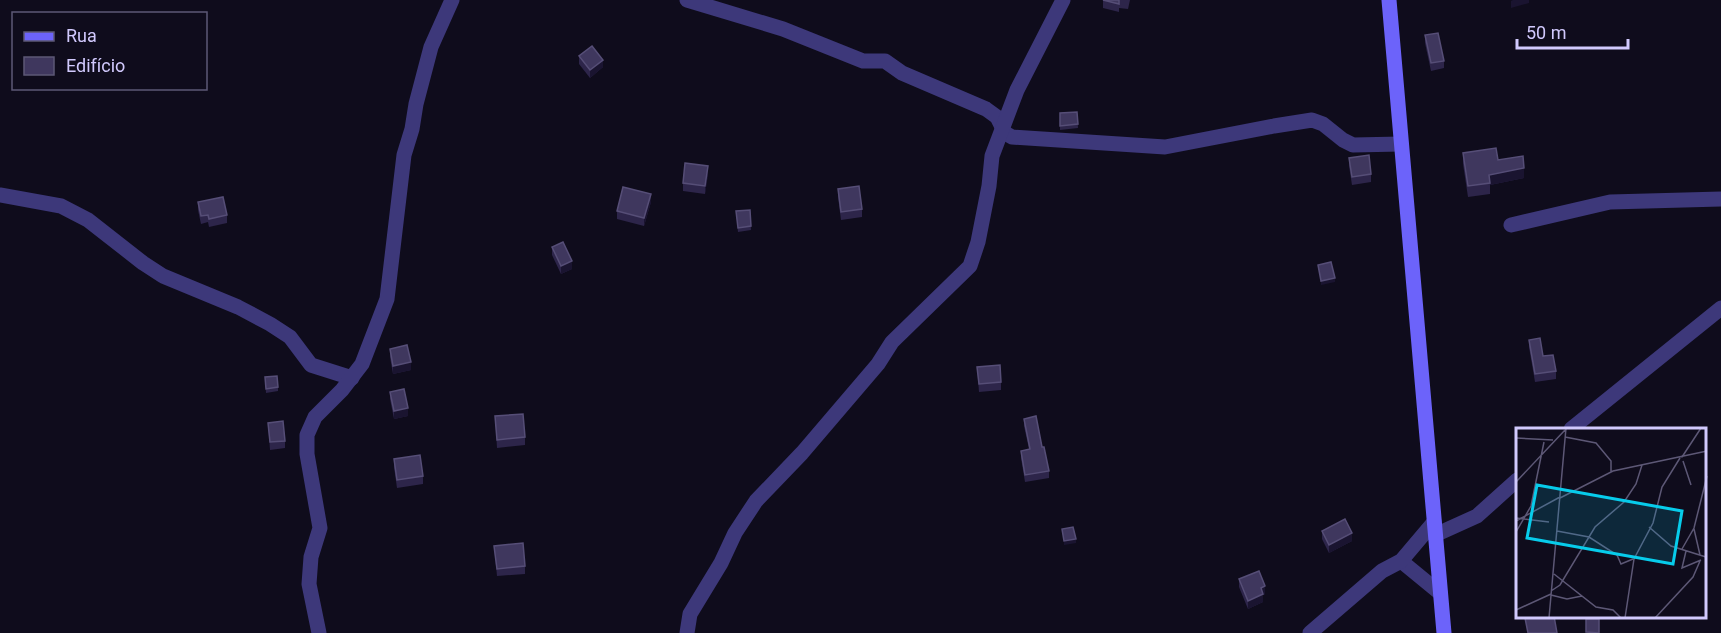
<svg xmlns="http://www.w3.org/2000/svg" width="1721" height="633" font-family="Roboto,sans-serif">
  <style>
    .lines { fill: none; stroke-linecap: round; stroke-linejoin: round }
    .street { stroke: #3d387a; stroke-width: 15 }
    .secondary { stroke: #6c63fa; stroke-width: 15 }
    .wall { fill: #2d254a }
    .shaded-wall { fill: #1a1430 }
    .building { fill: #3f375e; stroke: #564e77; stroke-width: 1.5 }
    .inset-road { fill: none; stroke: #5d5876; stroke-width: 1.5 }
    .view { fill: #07cceb; fill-opacity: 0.15; stroke: #07cceb; stroke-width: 3 }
    .inset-edge { fill: none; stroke: #d1c9fd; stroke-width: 3 }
  </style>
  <rect width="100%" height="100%" fill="#0f0c1c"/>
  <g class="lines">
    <g class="street">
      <polyline points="687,0 783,29 863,61 885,61 902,73 986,109 997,117 1005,133 1012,137 1165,147 1274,126 1312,120 1323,124 1343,140 1353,145 1401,144"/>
      <polyline points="0,195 61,206 88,220 143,263 163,276 238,307 270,324 290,337 311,365 352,378"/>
      <polyline points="1511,225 1610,202 1721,199"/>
      <polyline points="1571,429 1721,308"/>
      <polyline points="1435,535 1477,516 1517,480"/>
      <polyline points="1401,561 1440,593"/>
      <polyline points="319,633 309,584 311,557 320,528 307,454 307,435 315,417 342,390 362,364 387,299 404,155 412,129 416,104 431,47 452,0"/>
      <polyline points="687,633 690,614 721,563 735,533 756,501 802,453 878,364 892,342 970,266 978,242 989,186 992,156 1017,90 1063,0"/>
      <polyline points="1310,633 1382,571 1401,561 1434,522"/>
    </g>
    <polyline class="secondary" points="1389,0 1444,633"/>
  </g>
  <g class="wall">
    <polygon points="1103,0 1130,0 1128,9 1119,8 1119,12 1103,8"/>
    <polygon points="1425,35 1444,61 1444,68 1431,71 1425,43"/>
    <polygon points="579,56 603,67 590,78 579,64"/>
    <polygon points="1077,112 1078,128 1060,130 1060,113"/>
    <polygon points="1463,153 1498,160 1524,178 1490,185 1490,194 1468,197 1463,164"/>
    <polygon points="1349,158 1371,174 1371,182 1352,185 1349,166"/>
    <polygon points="708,174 705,194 683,191 683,183"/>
    <polygon points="838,189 862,209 862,217 841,220 838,197"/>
    <polygon points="198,202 227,215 227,223 209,227 208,222 201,224 198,210"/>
    <polygon points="651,202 644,226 617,219 617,211"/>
    <polygon points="750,210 751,230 738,232 736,211"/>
    <polygon points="552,247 572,269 561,274 552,255"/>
    <polygon points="1529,340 1556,371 1556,379 1535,382 1529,347"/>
    <polygon points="390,349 411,370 393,374 390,357"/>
    <polygon points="977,367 1001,382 1001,390 979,392"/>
    <polygon points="265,377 278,387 278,391 266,393"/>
    <polygon points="390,392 408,416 394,419 390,399"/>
    <polygon points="495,416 525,437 525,445 497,448"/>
    <polygon points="1024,419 1042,447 1049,471 1049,478 1025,482 1021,458 1021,451 1029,449 1024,426"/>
    <polygon points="268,423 285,441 285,448 270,450"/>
    <polygon points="394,459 423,476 423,484 397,488 394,467"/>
    <polygon points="1322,531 1352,541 1329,553 1322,539"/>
    <polygon points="494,546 525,566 525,574 497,576"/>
    <polygon points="1239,579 1265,594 1263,595 1263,602 1248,609 1239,587"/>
  </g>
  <g class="shaded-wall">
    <polygon points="1513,0 1529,0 1529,3 1511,8 1511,1"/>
    <polygon points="603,60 603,67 590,78 590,70"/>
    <polygon points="708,166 708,174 705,194 705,186"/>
    <polygon points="1524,168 1524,178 1490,185 1489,175"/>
    <polygon points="651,194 651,202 644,226 644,218"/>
    <polygon points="572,261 572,269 561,274 561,266"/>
    <polygon points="1335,278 1335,282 1321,285 1321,281"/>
    <polygon points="411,362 411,370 393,374 393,366"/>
    <polygon points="408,408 408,416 394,419 394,411"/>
    <polygon points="1352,533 1352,541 1329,553 1329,545"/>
    <polygon points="1076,539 1076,543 1064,545 1064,541"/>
    <polygon points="1265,586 1265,594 1263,595 1263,602 1248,609 1248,601 1261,588"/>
  </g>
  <g class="building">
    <polygon points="1103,0 1119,0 1119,4"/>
    <polygon points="1438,33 1444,61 1431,63 1425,35"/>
    <polygon points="592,46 603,60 590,70 579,56"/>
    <polygon points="1077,112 1078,124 1060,126 1060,113"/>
    <polygon points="1496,148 1498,160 1523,156 1524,168 1489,175 1490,183 1468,186 1463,153"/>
    <polygon points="1369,155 1371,174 1352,177 1349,158"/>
    <polygon points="685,163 708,166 705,186 683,183"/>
    <polygon points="859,186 862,209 841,212 838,189"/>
    <polygon points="623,187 651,194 644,218 617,211"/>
    <polygon points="223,197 227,215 209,219 208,215 201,216 198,202"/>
    <polygon points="750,210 751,226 738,228 736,211"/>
    <polygon points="563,242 572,261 561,266 552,247"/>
    <polygon points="1331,262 1335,278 1321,281 1318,265"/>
    <polygon points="1540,338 1543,356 1553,355 1556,371 1535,374 1529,340"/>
    <polygon points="407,345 411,362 393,366 390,349"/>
    <polygon points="1000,365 1001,382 979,384 977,367"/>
    <polygon points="277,376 278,387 266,389 265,377"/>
    <polygon points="404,389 408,408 394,411 390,392"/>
    <polygon points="523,414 525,437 497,440 495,416"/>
    <polygon points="1036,416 1042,447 1044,447 1049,471 1025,475 1021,451 1030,449 1024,419"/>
    <polygon points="283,421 285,441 270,442 268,423"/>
    <polygon points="420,455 423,476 397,480 394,459"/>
    <polygon points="1345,519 1352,533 1329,545 1322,531"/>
    <polygon points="1073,527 1076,539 1064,541 1062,529"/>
    <polygon points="523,543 525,566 497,569 494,546"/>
    <polygon points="1259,571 1265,586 1261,588 1263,594 1248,601 1239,579"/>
    <polygon points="1532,616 1554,616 1557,633 1528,633 1525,618"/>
    <polygon points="1586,619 1599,619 1599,633 1586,632"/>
  </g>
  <g transform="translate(1516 428)">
    <rect width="190" height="190" fill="#0f0c1c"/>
    <path class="inset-road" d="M49 9 80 15 95 33V44M0 10 37 12M166 29 185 0M167 33 175 57M0 54 49 2M44 70 97 43 191 23M0 90 33 94M0 93 44 69M133 99 155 118 190 129M178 101 184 127M41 103 73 109 101 127 105 136 117 131M0 104 15 78 28 14M166 121 178 100 191 48M170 123 166 140 185 132M38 146 80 179 97 182 105 190M35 163 44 157 79 99 108 74 120 56 126 37M35 167 51 171 66 168M0 182 35 166M33 190 50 0M109 190 118 131 137 95 146 59 164 30M139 190 177 149 184 133"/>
    <path class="view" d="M21 57 166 83 157 136 11 110Z"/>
    <rect width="190" height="190" class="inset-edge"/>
  </g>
  <rect x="12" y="12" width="195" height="78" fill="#0f0c1c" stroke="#5d5876" stroke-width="1.5"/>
  <rect x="24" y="32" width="30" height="9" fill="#6c63fa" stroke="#5d5876" stroke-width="1.5"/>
  <text x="66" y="42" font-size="18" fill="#d1c9fd">Rua</text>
  <rect x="24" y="57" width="30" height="18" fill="#3f375e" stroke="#5d5876" stroke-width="1.5"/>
  <text x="66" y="72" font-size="18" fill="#d1c9fd">Edifício</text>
  <path d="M1517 39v9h111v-9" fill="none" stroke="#d1c9fd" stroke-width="3"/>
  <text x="1526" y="39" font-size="18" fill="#d1c9fd" stroke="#0f0c1c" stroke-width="4.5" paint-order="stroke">50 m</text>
</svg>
